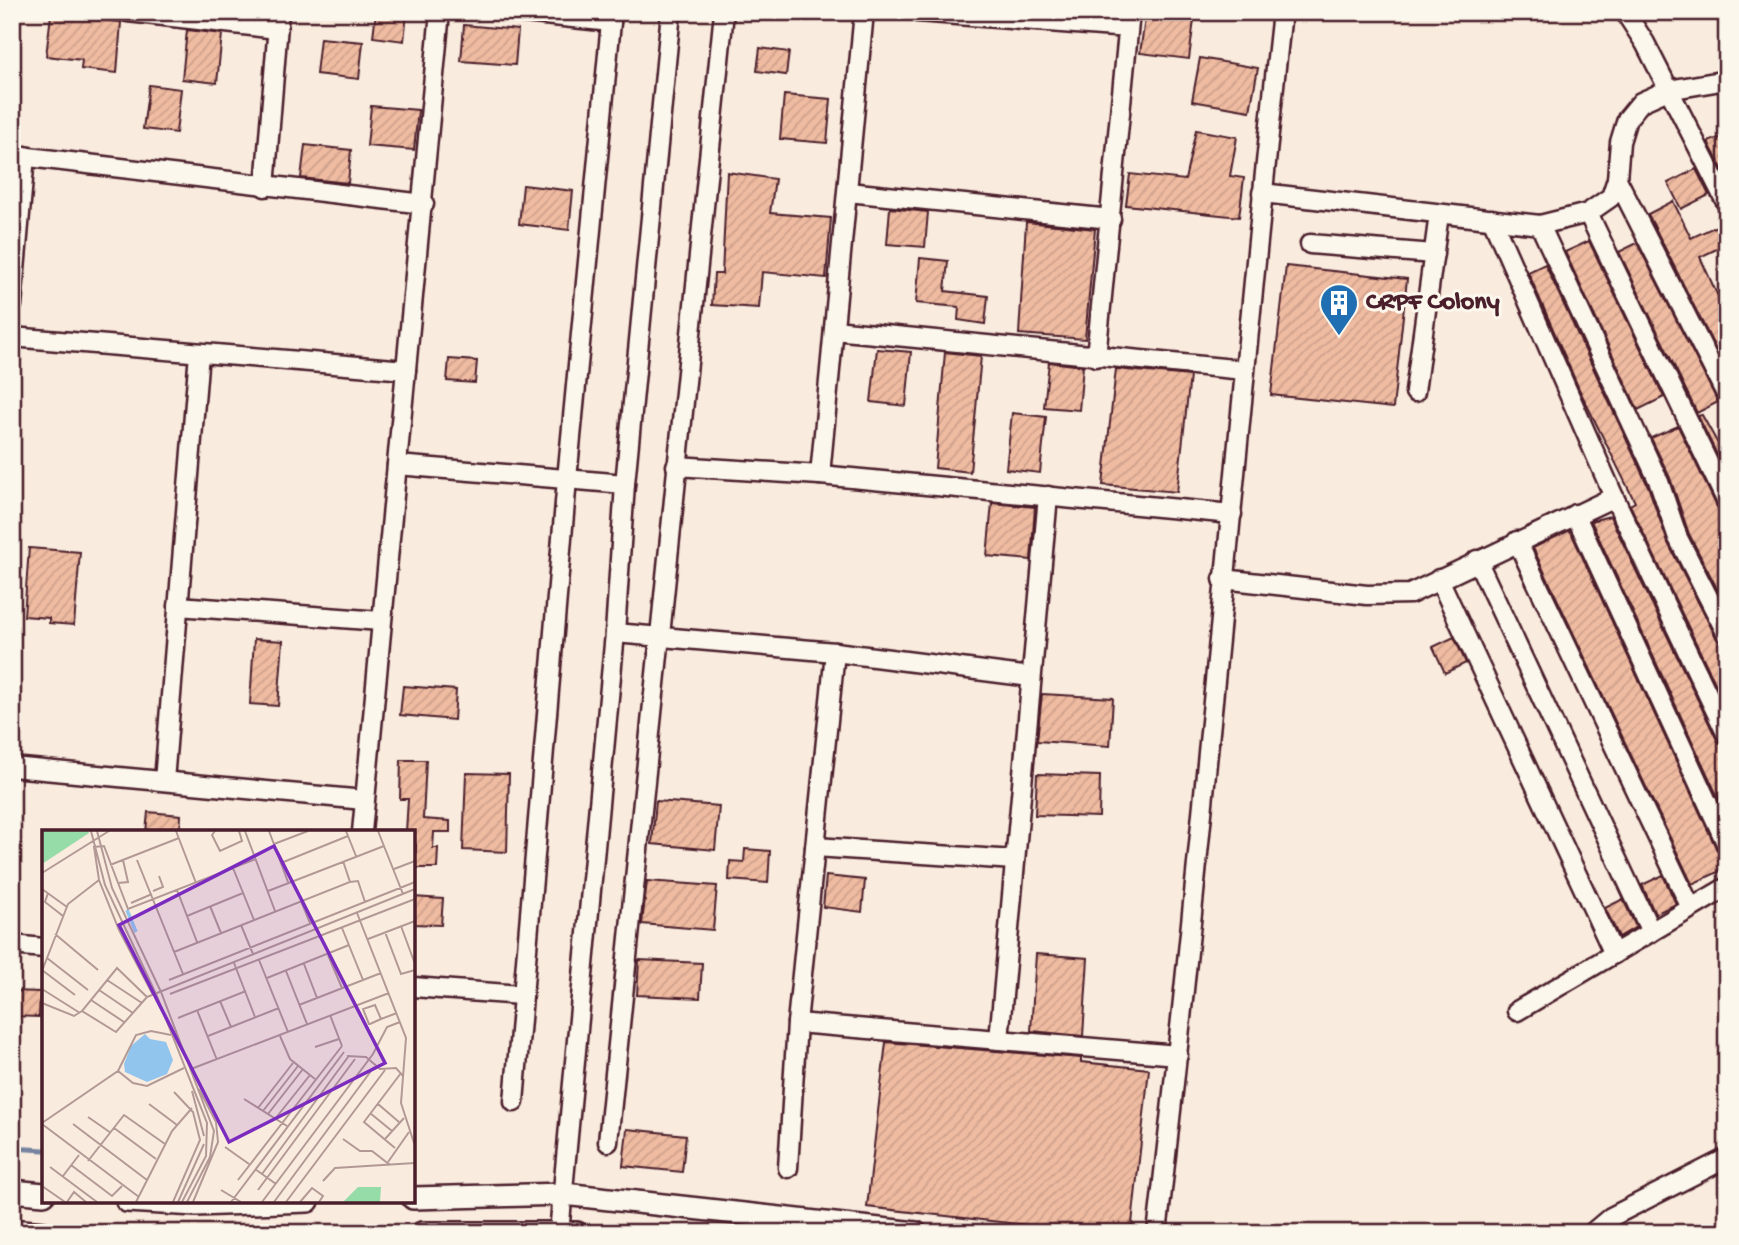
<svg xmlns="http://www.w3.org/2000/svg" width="1739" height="1245" font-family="'Gochi Hand',sans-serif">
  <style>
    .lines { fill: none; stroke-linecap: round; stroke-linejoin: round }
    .stream { stroke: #7583a0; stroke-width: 5 }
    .building { fill: url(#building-hatch); stroke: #4a1f2b; stroke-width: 2 }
    .minor-casing { stroke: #4a1f2b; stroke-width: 23 }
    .major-casing { stroke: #4a1f2b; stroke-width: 26 }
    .minor { stroke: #fbf7ec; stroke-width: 18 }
    .major { stroke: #fbf7ec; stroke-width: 21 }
    .labels { text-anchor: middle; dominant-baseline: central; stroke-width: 6; stroke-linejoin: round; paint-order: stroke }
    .poi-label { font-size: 26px; font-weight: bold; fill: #4a1f2b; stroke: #fbf7ec; text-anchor: start }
    .inset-river { fill: none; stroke: #91c5ee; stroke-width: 3.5 }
    .inset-road { fill: none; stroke: #b39996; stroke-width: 2 }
    .view { fill: #7b2cbf; fill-opacity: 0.15; stroke: #7b2cbf; stroke-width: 3.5 }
    .inset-edge { fill: none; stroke: #4a1f2b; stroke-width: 3.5 }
  </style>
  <defs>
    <pattern id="building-hatch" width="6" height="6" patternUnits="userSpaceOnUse" patternTransform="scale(1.75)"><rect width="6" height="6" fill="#efbba1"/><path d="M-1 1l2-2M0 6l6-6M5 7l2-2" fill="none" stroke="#cea08b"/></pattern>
  </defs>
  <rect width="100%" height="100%" fill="#f9ebdd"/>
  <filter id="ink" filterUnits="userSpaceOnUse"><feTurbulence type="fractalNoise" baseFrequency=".0143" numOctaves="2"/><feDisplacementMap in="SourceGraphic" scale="14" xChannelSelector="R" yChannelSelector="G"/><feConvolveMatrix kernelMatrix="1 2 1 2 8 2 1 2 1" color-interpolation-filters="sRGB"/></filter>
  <g filter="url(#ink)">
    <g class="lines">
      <polyline class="stream" points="12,1148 44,1150"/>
    </g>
    <g class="building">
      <polygon points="376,12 407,13 404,41 373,37"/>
      <polygon points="1146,12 1195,12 1189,59 1140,53"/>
      <polygon points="51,15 121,22 117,73 81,69 82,60 46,56"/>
      <polygon points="464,25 518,30 515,65 461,61"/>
      <polygon points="187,30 222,34 217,83 182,79"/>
      <polygon points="320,38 363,42 359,79 316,74"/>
      <polygon points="760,48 789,52 786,75 757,71"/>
      <polygon points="1200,58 1258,68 1250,111 1192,101"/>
      <polygon points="149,85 181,89 176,133 143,129"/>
      <polygon points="784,95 831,99 827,143 780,139"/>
      <polygon points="371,106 418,110 414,150 367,146"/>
      <polygon points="1196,130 1237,137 1230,176 1244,178 1239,217 1126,205 1130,174 1185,180"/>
      <polygon points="1727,135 1727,178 1708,142"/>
      <polygon points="305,145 351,150 348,183 301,178"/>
      <polygon points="1696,169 1709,195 1681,209 1668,183"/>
      <polygon points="727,172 775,179 770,213 831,218 826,278 762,272 759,308 712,305 714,274 722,274"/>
      <polygon points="523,185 573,191 569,230 519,224"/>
      <polygon points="1673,201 1691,238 1727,221 1727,244 1700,257 1721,303 1727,300 1727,347 1717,352 1648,214"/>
      <polygon points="890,208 928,212 925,247 887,244"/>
      <polygon points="1026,222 1095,229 1085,339 1019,334"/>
      <polygon points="1589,241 1664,397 1638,410 1565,252"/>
      <polygon points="1637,243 1718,402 1697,413 1619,252"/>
      <polygon points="920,258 948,261 945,291 988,296 985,324 958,320 959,307 916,303"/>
      <polygon points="1545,264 1648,486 1668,543 1717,639 1727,645 1727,708 1630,505 1635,502 1579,389 1528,272"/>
      <polygon points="1286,266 1407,279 1393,408 1271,395"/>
      <polygon points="877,349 911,352 906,406 871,402"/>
      <polygon points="945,352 981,356 970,472 935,468"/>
      <polygon points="449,359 477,361 475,383 447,381"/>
      <polygon points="1049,362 1083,366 1079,410 1044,407"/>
      <polygon points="1116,369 1190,376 1177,492 1103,485"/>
      <polygon points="1012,413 1046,417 1040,473 1006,469"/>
      <polygon points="1702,415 1727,460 1727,475 1698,416"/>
      <polygon points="1678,426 1717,507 1727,513 1727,608 1689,534 1670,478 1651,438"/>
      <polygon points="992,503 1035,507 1031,560 987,556"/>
      <polygon points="1610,516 1717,740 1727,746 1727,817 1591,521"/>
      <polygon points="1570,530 1717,850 1727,856 1727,868 1692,884 1533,548"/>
      <polygon points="29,548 80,552 74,625 49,623 49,618 24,616"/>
      <polygon points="1454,637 1466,663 1445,673 1433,647"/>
      <polygon points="254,639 283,641 278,706 250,704"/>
      <polygon points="403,686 456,690 454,720 400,715"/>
      <polygon points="1042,694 1113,698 1110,746 1037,741"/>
      <polygon points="401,760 426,760 423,819 450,821 450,832 434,832 433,848 438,848 437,868 415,868 416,845 413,845 413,832 406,832 408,799 400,799"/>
      <polygon points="466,773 509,774 507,852 463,850"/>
      <polygon points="1037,774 1100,776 1099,817 1035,815"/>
      <polygon points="656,801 719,806 715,850 652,844"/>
      <polygon points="148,812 181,815 180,832 146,832"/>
      <polygon points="745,849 770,851 768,883 729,880 730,861 744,862"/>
      <polygon points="1663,875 1676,904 1655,914 1642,885"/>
      <polygon points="826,876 865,880 862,912 823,907"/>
      <polygon points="647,881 717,886 713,930 642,924"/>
      <polygon points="413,897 443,899 441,925 413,924"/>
      <polygon points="1623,899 1636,927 1619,937 1605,908"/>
      <polygon points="1036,954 1088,958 1083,1036 1031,1031"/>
      <polygon points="639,960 702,963 700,998 637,995"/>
      <polygon points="13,991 40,992 39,1017 12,1016"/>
      <polygon points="886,1042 1081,1058 1081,1062 1149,1069 1131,1233 1098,1233 867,1207"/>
      <polygon points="627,1129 686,1135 682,1172 623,1166"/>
    </g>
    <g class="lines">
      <defs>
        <g id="minor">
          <polyline points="128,12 277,29"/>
          <polyline points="515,12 611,22"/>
          <polyline points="917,12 1128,28"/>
          <polyline points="1625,12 1645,43 1727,204"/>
          <polyline points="12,155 424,204"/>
          <polyline points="1617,179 1727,396"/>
          <polyline points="265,187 279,12"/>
          <polyline points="848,192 1111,219"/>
          <polyline points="1262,193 1540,225 1588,213 1611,197 1617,179 1620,142 1627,119 1641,102 1668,90 1727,80"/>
          <polyline points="1588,213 1727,502"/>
          <polyline points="1492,219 1614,497 1727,735"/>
          <polyline points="1540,225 1659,482 1678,538 1727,634"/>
          <polyline points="1310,244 1434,254"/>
          <polyline points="12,305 25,156"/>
          <polyline points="834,330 1244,370"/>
          <polyline points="12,337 406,370"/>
          <polyline points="1096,357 1130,12"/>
          <polyline points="1415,392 1439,214"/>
          <polyline points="397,465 625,484"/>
          <polyline points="676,466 820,475 1232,514"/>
          <polyline points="820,475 864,12"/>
          <polyline points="1575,514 1727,845"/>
          <polyline points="1517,541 1691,908"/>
          <polyline points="1477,560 1651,932"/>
          <polyline points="1223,579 1367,595 1410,594 1614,497"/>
          <polyline points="1439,579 1614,954"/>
          <polyline points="178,606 381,621"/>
          <polyline points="615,633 835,652 1031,677"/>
          <polyline points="12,767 364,800"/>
          <polyline points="164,781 199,353"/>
          <polyline points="362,832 440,12"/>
          <polyline points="815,847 1015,860"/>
          <polyline points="12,945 44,948"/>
          <polyline points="413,987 521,995"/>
          <polyline points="1517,1011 1727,887"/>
          <polyline points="797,1023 1178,1055"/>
          <polyline points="999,1040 1048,496"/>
          <polyline points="514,1102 567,479 612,12"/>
          <path d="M608 1142C648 765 684 389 724 12"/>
          <polyline points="788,1168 797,1023 835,652"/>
          <polyline points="559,1233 615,633 625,484 671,12"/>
          <path d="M1157 1233C1205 827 1237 419 1282 12"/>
          <polyline points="1592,1233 1611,1217 1727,1158"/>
        </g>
        <g id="major">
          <polyline points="12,1191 44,1194"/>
          <polyline points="413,1198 564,1194 916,1233"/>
          <polyline points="127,1201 196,1205 308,1201"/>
          <polyline points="12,1230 43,1233"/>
          <polyline points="422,1233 577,1233"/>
        </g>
      </defs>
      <use href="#minor" class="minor-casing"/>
      <use href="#major" class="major-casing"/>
      <use href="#minor" class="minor"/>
      <use href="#major" class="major"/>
    </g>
  </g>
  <defs>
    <symbol id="building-pin" viewBox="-11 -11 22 30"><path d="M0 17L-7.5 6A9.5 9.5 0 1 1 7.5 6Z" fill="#1f6fb2" stroke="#fbf7ec"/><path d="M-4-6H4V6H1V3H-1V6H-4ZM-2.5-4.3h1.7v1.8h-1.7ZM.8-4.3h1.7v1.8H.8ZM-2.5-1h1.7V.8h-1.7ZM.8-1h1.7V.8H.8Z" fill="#fff"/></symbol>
  </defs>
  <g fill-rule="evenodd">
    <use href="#building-pin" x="1317" y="281" width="44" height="60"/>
  </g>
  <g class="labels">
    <g class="poi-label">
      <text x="1366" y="303">CRPF Colony</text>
    </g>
  </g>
  <g transform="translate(42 830)">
    <rect width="373" height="373" fill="#f9ebdd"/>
    <path d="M0 1H46L47 3 0 34Z" fill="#96dca9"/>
    <path d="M316 357H339L338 372H301Z" fill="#96dca9"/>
    <path d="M103 204 108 209 124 212 131 230 125 244 105 252 83 242 82 234 89 216Z" fill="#91c5ee"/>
    <path class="inset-river" d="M85 80 94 102"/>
    <path class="inset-road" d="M49 1 63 55 114 164 165 293 164 326 140 372M55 1 70 58 119 162 172 301 168 327 145 372M134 1 154 53M173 1 170 5 178 21 200 11 197 1M203 1 233 81M227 1 246 52M304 1 314 26M336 1 361 64M232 14 266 1M95 30 141 144M239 33 306 6M68 35 137 8M191 38 212 90M352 39 373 31M0 43 67 1M308 52 316 51 323 72M76 53 86 52 81 30M0 59 25 77M135 60 155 112M111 61 121 57 117 46M226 61 342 16M6 63 3 72 21 86M259 71 268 93M89 73 110 64M168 76 179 103M315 83 364 208 359 273 373 316M145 86 201 63M199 95 211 124M359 96 373 134M300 98 321 150M343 102 359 144 373 140M13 104 56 140M326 109 373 91M132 122 308 52 301 31M286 125 300 158M5 128 46 160M217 130 246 202M192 133 213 187M262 134 275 168M0 140 33 165M0 141 26 74 57 50M244 141 265 194M225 148 307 115M65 150 100 173M127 150 373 52M0 159 38 183M57 160 91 183M128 164 373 69M111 165 77 100 57 50 52 17 62 16 86 79 214 29M105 167 74 202 40 181 75 138 105 167 373 59M49 170 82 192M178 171 189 197M0 173 32 186 40 181M257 175 339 143M155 180 175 230M288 185 300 216M136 188 204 161M339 189 333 175 321 179 327 194H328L339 189 355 183M166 206 237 178M238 206 248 229 273 249M273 217 297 209M305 226 324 227 338 239 354 238 361 246M149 239 347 163M76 241 94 205 109 201 129 205M150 261 162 306M202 269 245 296M107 274 135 295M336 274 357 292M216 278 251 233M221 281 256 236M328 283 350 301M226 284 261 239M46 287 69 303M233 289 268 245M0 293 76 241 91 253 105 256 142 238M0 294 97 367M31 294 105 350M72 298 114 329M301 309 318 321H330L348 335M343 309 362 288M183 317 207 334M353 318 322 292 359 243M46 331 82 285 123 314M346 332 367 302M29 335 70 366 80 356M8 337 55 372M213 339 234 354M220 344 306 227M21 346 37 325M196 350 300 216M281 351 293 338 373 333M0 356 23 372M179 360 199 372M216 360 313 229M25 372 32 362 44 372M94 372 130 301 150 278M131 372 158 310 151 282 132 262M136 372 162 314M151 372 176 312 174 292 157 259M189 372 302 222M220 372 331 224 345 197 358 192M232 372 332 237M244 372 343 240M258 372 270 358 281 366 277 372"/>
    <path class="view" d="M232 16 343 233 187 312 77 95Z"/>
    <rect width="373" height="373" class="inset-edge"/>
  </g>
  <rect width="1739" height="1245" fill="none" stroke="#fbf7ec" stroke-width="42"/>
  <rect x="21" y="21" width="1697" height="1203" fill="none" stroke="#4a1f2b" stroke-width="2.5" filter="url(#ink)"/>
</svg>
